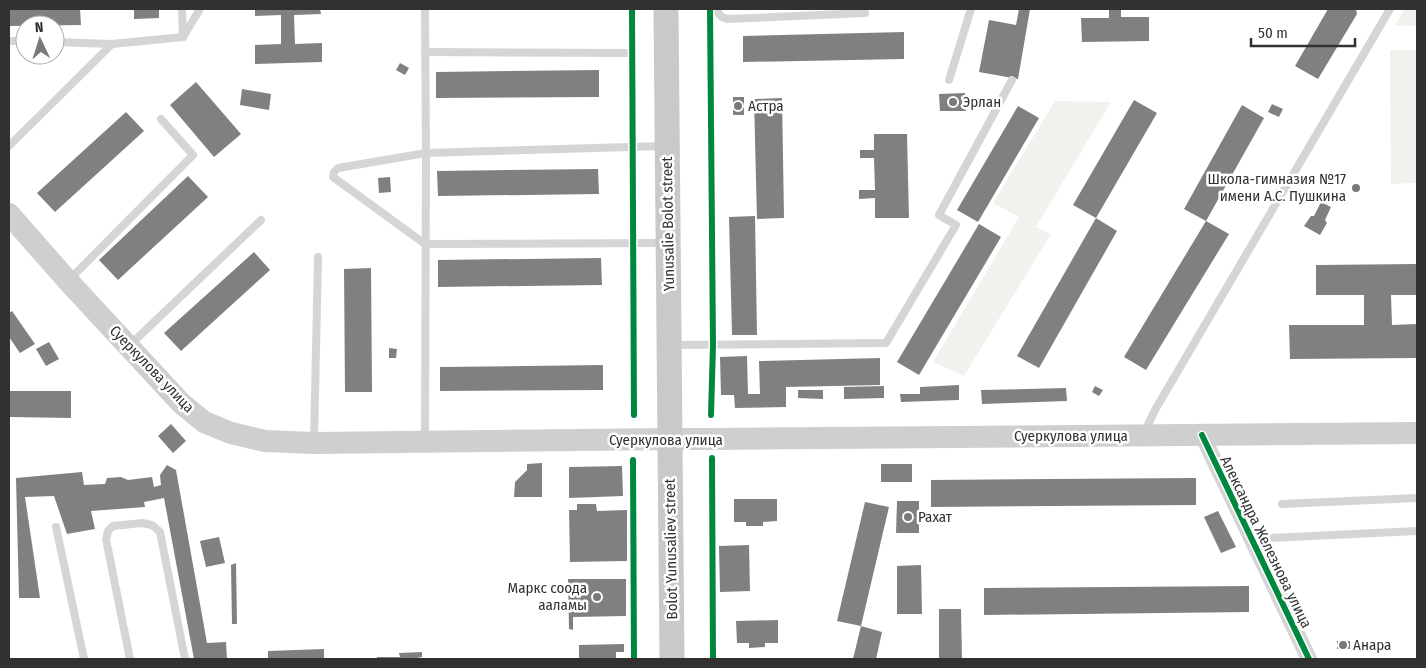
<svg xmlns="http://www.w3.org/2000/svg" width="1426" height="668" font-family="'Fira Sans Condensed',sans-serif">
  <style>
    .green { fill: #f0f3ed }
    .building { fill: #808080 }
    .lines { fill: none; stroke-linecap: round; stroke-linejoin: round }
    .service { stroke: #d5d5d5; stroke-width: 8 }
    .minor { stroke: #d5d5d5; stroke-width: 16 }
    .secondary { stroke: #cfcfcf; stroke-width: 22 }
    .primary { stroke: #c9c9c9; stroke-width: 25 }
    .cycleway-casing { stroke: #fff; stroke-width: 9 }
    .cycleway { stroke: #00873e; stroke-width: 6 }
    .poi-dot { fill: #797979; stroke: #fff; stroke-width: 2 }
    .labels { text-anchor: middle; dominant-baseline: central; stroke-width: 5; stroke-linejoin: round; paint-order: stroke }
    .poi-label { font-size: 15px; fill: #313131; stroke: #fff; text-anchor: start }
    .street-label { font-size: 15px; fill: #313131; stroke: #fff }
  </style>
  <rect width="100%" height="100%" fill="#fff"/>
  <g class="green">
    <polygon points="1405,9 1417,9 1417,26 1395,25"/>
    <polygon points="1390,50 1417,50 1417,183 1391,184"/>
    <polygon points="1055,101 1111,102 1036,227 1051,234 964,376 933,362 1019,217 993,203"/>
  </g>
  <g class="building">
    <polygon points="9,9 80,9 81,25 9,26"/>
    <polygon points="134,9 159,9 159,18 134,19"/>
    <polygon points="255,9 320,9 321,14 294,15 295,44 322,43 322,62 255,64 255,45 281,44 281,15 255,16"/>
    <polygon points="1019,9 1030,9 1018,79 979,72 989,20 1016,25"/>
    <polygon points="1109,9 1121,9 1121,17 1149,17 1149,41 1082,42 1081,18 1109,18"/>
    <polygon points="1328,9 1356,9 1357,14 1318,79 1295,66"/>
    <polygon points="904,32 904,59 743,62 743,36"/>
    <polygon points="400,63 409,68 405,75 396,70"/>
    <polygon points="599,70 599,97 436,98 436,72"/>
    <polygon points="196,82 241,134 214,157 170,105"/>
    <polygon points="242,89 271,94 269,110 240,105"/>
    <polygon points="965,93 966,111 940,111 939,94"/>
    <rect x="733" y="97" width="11" height="18"/>
    <polygon points="782,98 784,218 757,219 754,99"/>
    <polygon points="1134,100 1157,113 1096,218 1117,231 1039,368 1017,356 1096,218 1073,205"/>
    <polygon points="1272,104 1283,109 1279,117 1268,112"/>
    <polygon points="1242,105 1264,118 1206,221 1184,209"/>
    <polygon points="1018,106 1039,118 978,222 957,210"/>
    <polygon points="126,112 144,131 55,212 37,193"/>
    <polygon points="874,134 907,134 909,218 875,218 875,198 859,199 859,190 875,190 874,158 860,158 860,150 874,150"/>
    <polygon points="598,169 599,194 438,196 437,171"/>
    <polygon points="188,176 208,197 118,280 99,260"/>
    <polygon points="390,177 391,192 379,193 378,178"/>
    <polygon points="1321,202 1331,207 1325,220 1327,223 1320,235 1304,226 1311,216 1314,216"/>
    <polygon points="755,216 757,335 732,335 729,217"/>
    <polygon points="1206,221 1229,234 1146,370 1124,357"/>
    <polygon points="979,224 1001,237 919,375 897,362"/>
    <polygon points="254,252 270,270 181,351 164,333"/>
    <polygon points="601,258 602,285 438,287 438,260"/>
    <polygon points="1417,264 1417,295 1391,295 1392,325 1417,324 1417,358 1290,359 1289,325 1364,325 1364,295 1316,295 1316,265"/>
    <polygon points="371,268 372,392 345,392 344,269"/>
    <polygon points="12,311 35,344 20,353 9,337 9,313"/>
    <polygon points="49,342 59,359 46,366 36,349"/>
    <polygon points="389,348 397,349 396,358 389,358"/>
    <polygon points="747,356 748,394 760,394 759,361 880,358 880,385 786,387 786,407 735,408 734,395 721,395 720,357"/>
    <polygon points="603,365 603,390 440,391 440,367"/>
    <polygon points="959,385 959,400 901,402 900,394 920,394 920,387"/>
    <polygon points="884,386 884,398 844,399 844,387"/>
    <polygon points="1095,386 1103,390 1099,396 1092,392"/>
    <polygon points="1066,388 1067,401 982,404 981,390"/>
    <polygon points="798,390 823,390 823,399 798,398"/>
    <polygon points="10,391 71,391 71,418 10,417"/>
    <polygon points="171,424 186,441 173,453 158,436"/>
    <polygon points="542,463 542,497 514,497 515,482 527,470 527,464"/>
    <rect x="881" y="464" width="31" height="18"/>
    <polygon points="167,465 176,470 207,643 226,642 227,659 194,659 164,498 144,502 145,507 91,511 95,529 67,534 54,496 25,497 40,598 19,598 16,478 82,472 84,485 105,484 107,478 121,477 128,480 152,477 154,487 161,485 160,475"/>
    <polygon points="622,466 623,496 569,498 569,467"/>
    <polygon points="1196,478 1196,505 931,507 931,480"/>
    <polygon points="734,499 777,499 777,521 763,522 763,526 746,526 746,522 734,522"/>
    <polygon points="897,501 919,501 919,533 896,533"/>
    <polygon points="865,502 889,507 861,626 882,632 876,659 853,659 861,626 837,621"/>
    <polygon points="577,504 596,504 597,511 627,510 627,561 570,562 569,510 577,510"/>
    <polygon points="1218,511 1236,547 1221,553 1204,517"/>
    <polygon points="219,537 225,563 206,567 200,541"/>
    <polygon points="749,545 750,591 720,592 719,546"/>
    <polygon points="236,563 237,624 232,624 231,565"/>
    <polygon points="921,565 922,614 897,614 897,566"/>
    <polygon points="568,579 626,579 626,616 573,617 573,630 569,629"/>
    <polygon points="1249,586 1249,612 984,615 984,588"/>
    <polygon points="939,609 961,609 962,659 939,659"/>
    <polygon points="778,620 778,643 765,643 765,647 749,648 749,643 737,643 736,621"/>
    <rect x="1337" y="641" width="13" height="8"/>
    <polygon points="624,644 624,652 616,652 616,659 579,659 579,645"/>
    <polygon points="324,649 324,659 268,659 268,651"/>
    <polygon points="422,652 422,657 417,658 417,659 377,659 377,657 400,657 399,653"/>
  </g>
  <g class="lines">
    <g class="service">
      <polyline points="182,9 183,37"/>
      <polyline points="425,9 426,153 425,440"/>
      <polyline points="718,9 718,13 722,17 727,19 865,13"/>
      <polyline points="183,37 200,9"/>
      <polyline points="9,41 25,41"/>
      <polyline points="55,42 112,44 183,37"/>
      <polyline points="425,52 632,53"/>
      <polyline points="949,80 971,9"/>
      <polyline points="9,146 112,44"/>
      <polyline points="665,146 426,153 338,168 334,172 333,177 425,244 665,243"/>
      <polyline points="69,280 193,155 161,119"/>
      <polyline points="130,345 261,220"/>
      <polyline points="671,345 886,343 956,225 939,215 1012,80"/>
      <polyline points="1145,431 1155,410 1390,9"/>
      <polyline points="314,441 318,257"/>
      <polyline points="1282,504 1417,498"/>
      <polyline points="56,527 84,659"/>
      <polyline points="1251,539 1417,531"/>
      <polyline points="130,659 106,539 108,531 113,526 142,523 152,525 160,532 185,659"/>
    </g>
    <polyline class="minor" points="1202,435 1309,659"/>
    <polyline class="secondary" points="9,214 68,281 181,403 204,422 231,433 265,441 314,443 670,439 712,439 1417,433"/>
    <polyline class="primary" points="666,9 672,659"/>
    <defs>
      <g id="cycleway">
        <polyline points="632,9 634,415"/>
        <polyline points="710,9 713,345 711,415"/>
        <polyline points="1202,435 1309,659"/>
        <polyline points="712,458 713,659"/>
        <polyline points="633,460 634,659"/>
      </g>
    </defs>
    <use href="#cycleway" class="cycleway-casing"/>
    <use href="#cycleway" class="cycleway"/>
  </g>
  <g class="poi-dot">
    <circle cx="953" cy="102" r="5"/>
    <circle cx="738" cy="106" r="5"/>
    <circle cx="1356" cy="188" r="5"/>
    <circle cx="908" cy="517" r="5"/>
    <circle cx="597" cy="597" r="5"/>
    <circle cx="1343" cy="645" r="5"/>
  </g>
  <g class="labels">
    <g class="poi-label">
      <text x="963" y="102">Эрлан</text>
      <text x="748" y="106">Астра</text>
      <text x="1346" y="179" text-anchor="end">Школа-гимназия №17<tspan x="1346" dy="17">имени А.С. Пушкина</tspan></text>
      <text x="918" y="517">Рахат</text>
      <text x="587" y="588" text-anchor="end">Маркс соода<tspan x="587" dy="17">ааламы</tspan></text>
      <text x="1353" y="645">Анара</text>
    </g>
    <g class="street-label">
      <text transform="translate(668 224) rotate(-91)">Yunusalie Bolot street</text>
      <text transform="translate(152 369) rotate(46)">Суеркулова улица</text>
      <text x="1071" y="436">Суеркулова улица</text>
      <text x="666" y="440">Суеркулова улица</text>
      <text transform="translate(1266 542) rotate(64)">Александра Железнова улица</text>
      <text transform="translate(671 549) rotate(-91)">Bolot Yunusaliev street</text>
    </g>
  </g>
  <rect width="1426" height="668" fill="none" stroke="#313131" stroke-width="20"/>
  <g transform="translate(40 40) rotate(356)"><circle r="24" fill="#ffffff" stroke="#adadad"/>
  <path d="M0-4L9 19L0 12L-9 19Z" fill="#797979"/>
  <text y="-8" font-size="14" font-weight="bold" text-anchor="middle" fill="#313131">N</text>
  </g>
  <path d="M1251 38v8h104v-8" fill="none" stroke="#313131" stroke-width="2.5"/>
  <text x="1258" y="38" font-size="15" fill="#313131" stroke="#ffffff" stroke-width="4" paint-order="stroke">50 m</text>
</svg>
